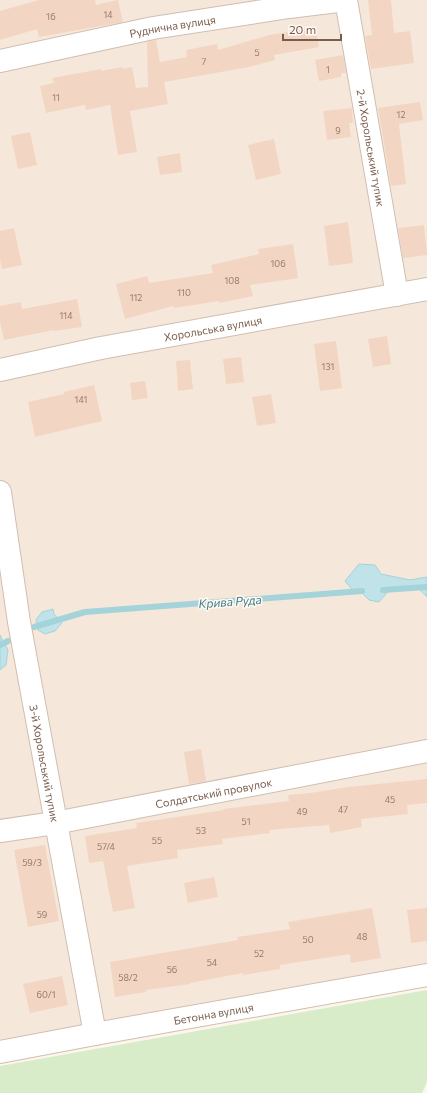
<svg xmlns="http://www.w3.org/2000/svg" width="427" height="1093" font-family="Commissioner,sans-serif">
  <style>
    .residential { fill: #f5e8da }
    .green { fill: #d8ecc9 }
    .water { fill: #bfe3e8; stroke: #a5d3da }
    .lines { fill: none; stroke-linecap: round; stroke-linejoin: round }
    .stream { stroke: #a5d3da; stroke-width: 6 }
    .building { fill: #f3d5c3 }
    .minor-casing { stroke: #d1beb0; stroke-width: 24 }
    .minor { stroke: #fff; stroke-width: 22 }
    .labels { text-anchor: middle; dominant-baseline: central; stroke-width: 3; stroke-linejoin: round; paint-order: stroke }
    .number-label { font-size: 9px; fill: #987a6a }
    .street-label { font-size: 11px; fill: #7a5c4d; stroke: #fffaf3 }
    .water-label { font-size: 12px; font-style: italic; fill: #437c86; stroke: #fffaf3 }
  </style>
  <rect width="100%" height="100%" fill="#fdf6ec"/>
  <polygon class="residential" points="0,0 427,0 427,971 0,1047"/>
  <polygon class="green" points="427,990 427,1082 422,1093 0,1093 0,1066"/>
  <g class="water">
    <polygon points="359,564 375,565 381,574 410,580 427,577 427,597 419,589 403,586 391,588 379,602 369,600 361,592 355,593 345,581"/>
    <polygon points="53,609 54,614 62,623 55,631 45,634 38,630 36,620 42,612"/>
    <polygon points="0,635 8,650 6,665 0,670"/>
  </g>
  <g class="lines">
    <g class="stream">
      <polyline points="383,590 427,587"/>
      <polyline points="34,627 85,612 362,591"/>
      <polyline points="0,645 8,641"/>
    </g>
  </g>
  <g class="building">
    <polygon points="39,0 95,0 96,5 118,0 123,22 39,37 37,29 0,40 0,11"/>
    <polygon points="368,0 391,0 394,33 410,31 414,63 371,69 365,36 372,35"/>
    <polygon points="316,28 319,47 274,55 275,60 249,67 164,82 168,104 130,111 137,152 118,155 110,105 86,110 85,105 46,113 40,86 54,83 52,78 101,69 101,71 122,67 123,69 132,67 136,88 148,87 147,42 156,40 160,62 187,57 186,50 217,44 218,50 269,35"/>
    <polygon points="343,55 346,73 341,73 341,77 319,81 315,60"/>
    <polygon points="420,102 423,120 399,124 406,184 391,186 378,108"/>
    <polygon points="352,108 353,123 349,123 351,137 327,140 323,111"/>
    <polygon points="30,132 37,165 18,169 11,136"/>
    <polygon points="274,139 281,174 256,180 248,145"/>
    <polygon points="180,153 182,172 160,175 157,157"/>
    <polygon points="348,222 353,263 329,266 324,226"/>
    <polygon points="424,225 427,255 403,258 398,228"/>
    <polygon points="14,228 22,265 2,269 0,260 0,231"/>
    <polygon points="293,244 298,278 250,285 253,296 219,303 219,301 174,308 173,306 125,319 116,284 147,276 149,283 213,273 211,265 259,254 258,249"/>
    <polygon points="77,299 82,327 54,331 54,330 4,340 0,321 0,306 21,302 22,309"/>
    <polygon points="387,336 391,364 373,367 368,339"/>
    <polygon points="336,341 342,388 320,391 314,344"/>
    <polygon points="241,357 244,382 226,384 223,359"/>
    <polygon points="190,360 193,389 178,391 176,361"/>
    <polygon points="145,381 148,398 132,400 130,383"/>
    <polygon points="94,385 102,421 35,437 28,402 64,394 64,392"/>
    <polygon points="271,394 276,423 257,426 252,397"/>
    <polygon points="201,749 206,781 189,784 184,752"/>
    <polygon points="427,779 427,803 407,805 408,814 361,819 362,827 330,833 329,825 269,830 270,833 222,839 223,844 177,850 178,858 127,866 135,908 113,912 103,861 89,863 85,836 137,828 136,823 224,810 223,809 289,801 288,795 310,793 348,787"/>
    <polygon points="45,845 59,921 28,927 14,850"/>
    <polygon points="214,877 218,897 188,903 184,883"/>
    <polygon points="372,908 381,958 351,963 350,954 280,965 280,969 243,975 243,973 190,983 190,984 146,990 146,992 115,997 110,962 238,940 237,937 290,929 288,922"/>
    <polygon points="427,908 427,941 411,943 407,910"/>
    <polygon points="62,976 68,1005 30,1013 23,984"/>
  </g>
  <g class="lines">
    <defs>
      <g id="minor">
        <path id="s1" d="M346 0 397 295"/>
        <path id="s2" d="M0 61 153 28 289 7 346 0"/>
        <path id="s3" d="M0 370 101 348 427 289"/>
        <path id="s4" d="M0 492 19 622 95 1034"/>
        <path id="s5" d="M0 831 55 823 427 751"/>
        <path id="s6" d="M0 1052 95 1034 427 975"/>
      </g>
    </defs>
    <use href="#minor" class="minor-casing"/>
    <use href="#minor" class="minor"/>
  </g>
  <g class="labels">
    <g class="number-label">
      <text x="108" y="14">14</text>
      <text x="51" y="16">16</text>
      <text x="257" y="52">5</text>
      <text x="204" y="61">7</text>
      <text x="328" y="69">1</text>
      <text x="56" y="97">11</text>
      <text x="401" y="114">12</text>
      <text x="338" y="130">9</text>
      <text x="278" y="263">106</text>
      <text x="232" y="280">108</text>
      <text x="184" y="292">110</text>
      <text x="136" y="297">112</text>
      <text x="66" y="315">114</text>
      <text x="328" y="366">131</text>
      <text x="81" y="399">141</text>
      <text x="390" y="799">45</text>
      <text x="343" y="809">47</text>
      <text x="302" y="811">49</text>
      <text x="246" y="821">51</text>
      <text x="201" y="830">53</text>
      <text x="157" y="840">55</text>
      <text x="106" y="846">57/4</text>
      <text x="32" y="862">59/3</text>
      <text x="42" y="914">59</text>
      <text x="362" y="936">48</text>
      <text x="308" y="939">50</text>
      <text x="259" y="953">52</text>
      <text x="212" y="962">54</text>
      <text x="172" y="969">56</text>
      <text x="128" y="977">58/2</text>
      <text x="46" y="994">60/1</text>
    </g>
    <g class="street-label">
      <text stroke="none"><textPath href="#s2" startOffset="176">Руднична вулиця</textPath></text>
      <text stroke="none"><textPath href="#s1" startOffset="150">2-й Хорольський тупик</textPath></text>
      <text stroke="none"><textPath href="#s3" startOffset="217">Хорольська вулиця</textPath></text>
      <text stroke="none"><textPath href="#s4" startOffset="275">3-й Хорольський тупик</textPath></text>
      <text stroke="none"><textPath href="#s5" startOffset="217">Солдатський провулок</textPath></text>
      <text stroke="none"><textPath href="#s6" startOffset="217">Бетонна вулиця</textPath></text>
    </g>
    <g class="water-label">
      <text transform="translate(230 601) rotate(-4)">Крива Руда</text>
    </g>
  </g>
  <path d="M283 34v6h58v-6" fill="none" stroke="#7a5c4d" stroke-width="2"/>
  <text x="289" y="34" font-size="12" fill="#7a5c4d" stroke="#fffaf3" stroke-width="3" paint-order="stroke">20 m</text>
</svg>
